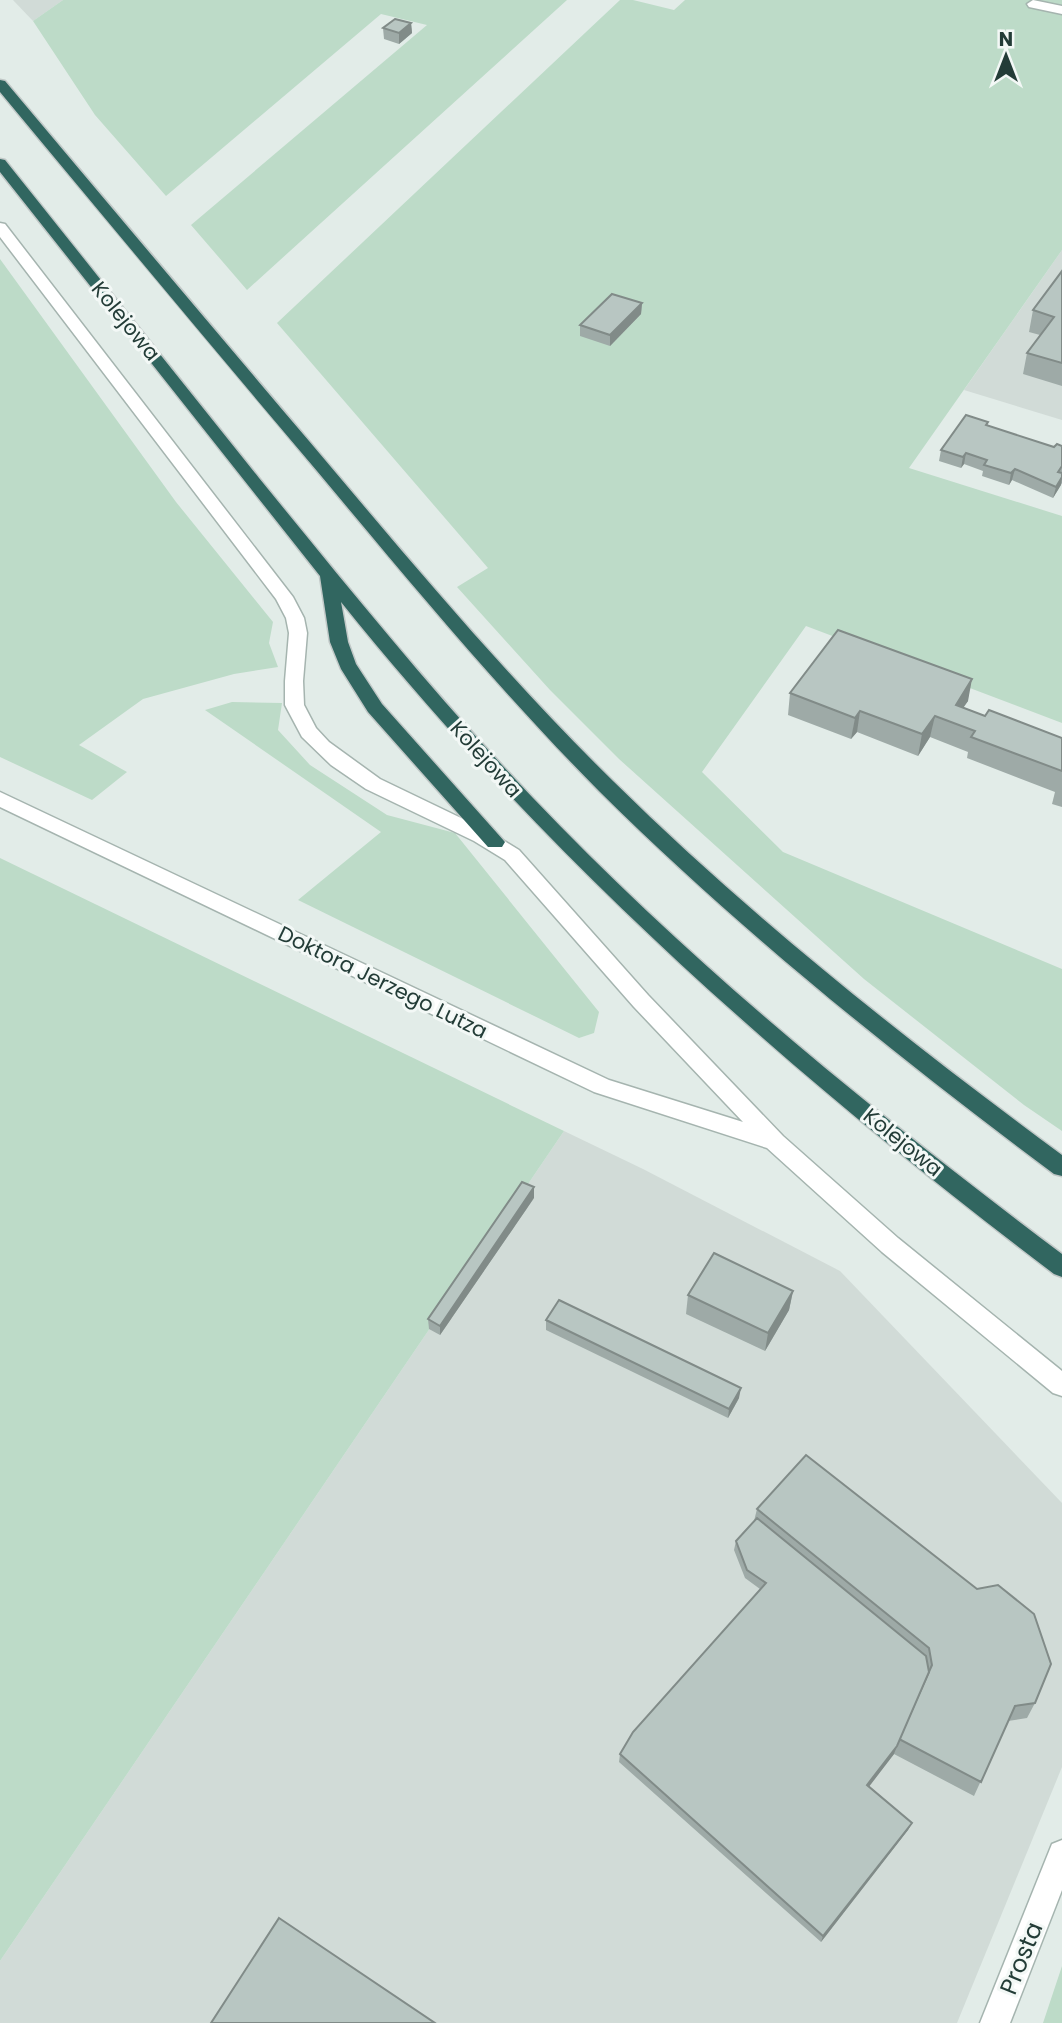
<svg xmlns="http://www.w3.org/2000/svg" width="1062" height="2023" font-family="Poppins,sans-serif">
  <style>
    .built { fill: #d1dbd7 }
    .green { fill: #bddbc8 }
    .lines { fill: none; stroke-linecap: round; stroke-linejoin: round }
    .lane-casing { stroke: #a5b4af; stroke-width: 3 }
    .street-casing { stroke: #a5b4af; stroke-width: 3 }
    .highway-casing { stroke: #c1c8c7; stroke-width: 3 }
    .lane { fill: #fff; fill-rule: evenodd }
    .street { fill: #fff; fill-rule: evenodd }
    .highway { fill: #316660; fill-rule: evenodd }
    .wall { fill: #9eaaa7 }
    .shaded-wall { fill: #818b88 }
    .building { fill: #b8c6c2; stroke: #818b88; stroke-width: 2 }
    .labels { text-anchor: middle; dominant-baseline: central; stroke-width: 6; stroke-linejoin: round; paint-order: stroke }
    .street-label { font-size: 21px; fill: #233c37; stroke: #f3f8f6 }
    .near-street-label { font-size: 24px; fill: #233c37; stroke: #f3f8f6 }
  </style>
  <rect width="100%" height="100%" fill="#e2ece8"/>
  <g class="built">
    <polygon points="13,0 63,0 33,21"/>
    <polygon points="1062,250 1062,420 964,390"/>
    <polygon points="564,1131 643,1169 840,1271 1062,1503 1062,1767 957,2023 0,2023 0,1961"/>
  </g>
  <g class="green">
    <polygon points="63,0 567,0 247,290 191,225 427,25 381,14 166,196 95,115 33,21"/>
    <polygon points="620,0 633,0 674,10 685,0 1062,0 1062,250 909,468 1062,516 1062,723 806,626 702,772 783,852 1062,969 1062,1131 1024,1105 864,979 619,759 550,690 457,587 488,568 277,323"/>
    <polygon points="0,259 176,502 273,622 269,643 278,667 234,674 143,699 79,745 127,772 92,800 0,757"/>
    <polygon points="232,702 282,703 278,730 310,765 387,815 455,833 599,1012 594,1033 579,1038 298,900 381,832 205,710"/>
    <polygon points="0,858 564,1131 0,1961"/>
    <polygon points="1062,1966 1062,2023 1043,2023"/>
  </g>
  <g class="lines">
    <defs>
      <polygon id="lane" points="1033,0 1062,6 1062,14 1029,7 1027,4"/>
      <g id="street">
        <polygon points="0,223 5,224 293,597 304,618 307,633 303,681 304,705 316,728 329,742 380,779 488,831 519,850 648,995 783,1136 898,1238 1062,1371 1062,1396 1053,1393 882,1252 767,1148 594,1092 0,807 0,792 609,1080 743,1122 634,1007 505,860 474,841 366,789 331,765 302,737 285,705 285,681 289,633 286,618 276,599 0,237"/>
        <polygon points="1062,1840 1062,1890 1010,2023 980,2023 1052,1844"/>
      </g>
      <g id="highway">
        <path d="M0 80 5 81C106 201 207 321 309 441 407 557 504 674 613 781 752 918 905 1039 1062 1155V1176L1054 1174C895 1055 740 931 599 791 499 690 408 580 317 471 222 359 128 246 34 133L0 92Z"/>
        <path d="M0 159 5 160C90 266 174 372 259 478 348 587 436 697 533 798 694 967 876 1114 1062 1254V1277L1054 1274C789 1073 550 862 341 602L348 642 356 664 382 704 505 842 502 847H488L368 712 341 669 330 642 320 576 0 172Z"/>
      </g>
    </defs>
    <use href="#lane" class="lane-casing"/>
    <use href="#street" class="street-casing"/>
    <use href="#highway" class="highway-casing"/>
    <use href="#lane" class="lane"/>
    <use href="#street" class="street"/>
    <use href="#highway" class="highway"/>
  </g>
  <g class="wall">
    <polygon points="411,23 412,33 399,44 384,39 383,28"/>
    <polygon points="1062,271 1062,386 1023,374 1027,353 1040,335 1029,332 1033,310"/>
    <polygon points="642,303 641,314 610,346 580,336 580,325"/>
    <polygon points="988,422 987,426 1054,447 1062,446 1062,483 1053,498 1012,480 1009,485 982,476 983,471 964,464 961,468 939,461 941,450"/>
    <polygon points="790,693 968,701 963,707 985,716 1062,738 1062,807 1052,804 1055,792 967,758 968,752 930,737 918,756 857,732 851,739 788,715"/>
    <polygon points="534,1198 440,1335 429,1329 428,1319"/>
    <polygon points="793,1291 789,1310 765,1351 686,1314 688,1295"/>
    <polygon points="546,1320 739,1398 728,1418 546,1330"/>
    <polygon points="757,1509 1035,1703 1027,1718 1008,1721 974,1796 894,1754 869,1786 912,1823 908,1830 821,1942 619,1762 620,1754 760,1589 745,1578 734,1550 736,1541 754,1521"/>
  </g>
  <g class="shaded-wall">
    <polygon points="411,23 412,33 399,44 399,33"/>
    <polygon points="642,303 641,314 610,346 610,335"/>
    <polygon points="966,453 964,464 961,468 963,457"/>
    <polygon points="1015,469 1012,480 1009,485 1011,473"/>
    <polygon points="1062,477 1061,485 1053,498 1056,487"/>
    <polygon points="972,679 968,701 953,723 956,705"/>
    <polygon points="860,711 857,732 851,739 855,718"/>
    <polygon points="935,716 930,737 918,756 922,734"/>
    <polygon points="534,1187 534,1198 440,1335 440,1326"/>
    <polygon points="793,1291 789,1310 765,1351 768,1333"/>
    <polygon points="741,1388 739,1398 728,1418 729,1409"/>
    <polygon points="897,1746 894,1754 865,1792 867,1785"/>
    <polygon points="912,1823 908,1830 821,1942 823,1936"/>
  </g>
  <g class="building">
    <polygon points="395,19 411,23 399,33 383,28"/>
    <polygon points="1062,271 1062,363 1027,353 1054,317 1033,310"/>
    <polygon points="612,294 642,303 610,335 580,325"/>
    <polygon points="966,415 988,422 986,425 1054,447 1057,444 1062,446 1062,466 1058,472 1062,473 1062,477 1056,487 1015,469 1011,473 984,465 987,460 966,453 963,457 941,450"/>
    <polygon points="838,630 972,679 956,705 985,716 989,710 1062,738 1062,771 971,737 975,731 935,716 922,734 860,711 855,718 790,693"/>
    <polygon points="522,1182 534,1187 440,1326 428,1319"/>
    <polygon points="714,1253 793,1291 768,1333 688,1295"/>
    <polygon points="559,1300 741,1388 729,1409 546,1320"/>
    <polygon points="806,1455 977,1589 998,1585 1034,1614 1051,1664 1035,1703 1015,1706 981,1782 899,1739 932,1665 929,1648 757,1509"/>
    <polygon points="757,1518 926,1656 929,1672 897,1746 867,1785 912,1823 823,1936 620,1754 633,1732 766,1583 747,1570 736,1541"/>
    <polygon points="279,1918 435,2023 211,2023"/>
  </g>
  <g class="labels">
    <g class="street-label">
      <text transform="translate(126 321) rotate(51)">Kolejowa</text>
      <text transform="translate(486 759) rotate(48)">Kolejowa</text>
      <text transform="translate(383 982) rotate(26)">Doktora Jerzego Lutza</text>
      <text transform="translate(903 1142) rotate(39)">Kolejowa</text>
    </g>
    <g class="near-street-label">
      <text transform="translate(1021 1958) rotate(-68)">Prosta</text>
    </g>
  </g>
  <g transform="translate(1006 56)" stroke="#f3f8f6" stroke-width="5" paint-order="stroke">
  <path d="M0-5L12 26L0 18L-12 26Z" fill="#233c37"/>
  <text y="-10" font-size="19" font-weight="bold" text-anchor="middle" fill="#233c37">N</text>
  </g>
</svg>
